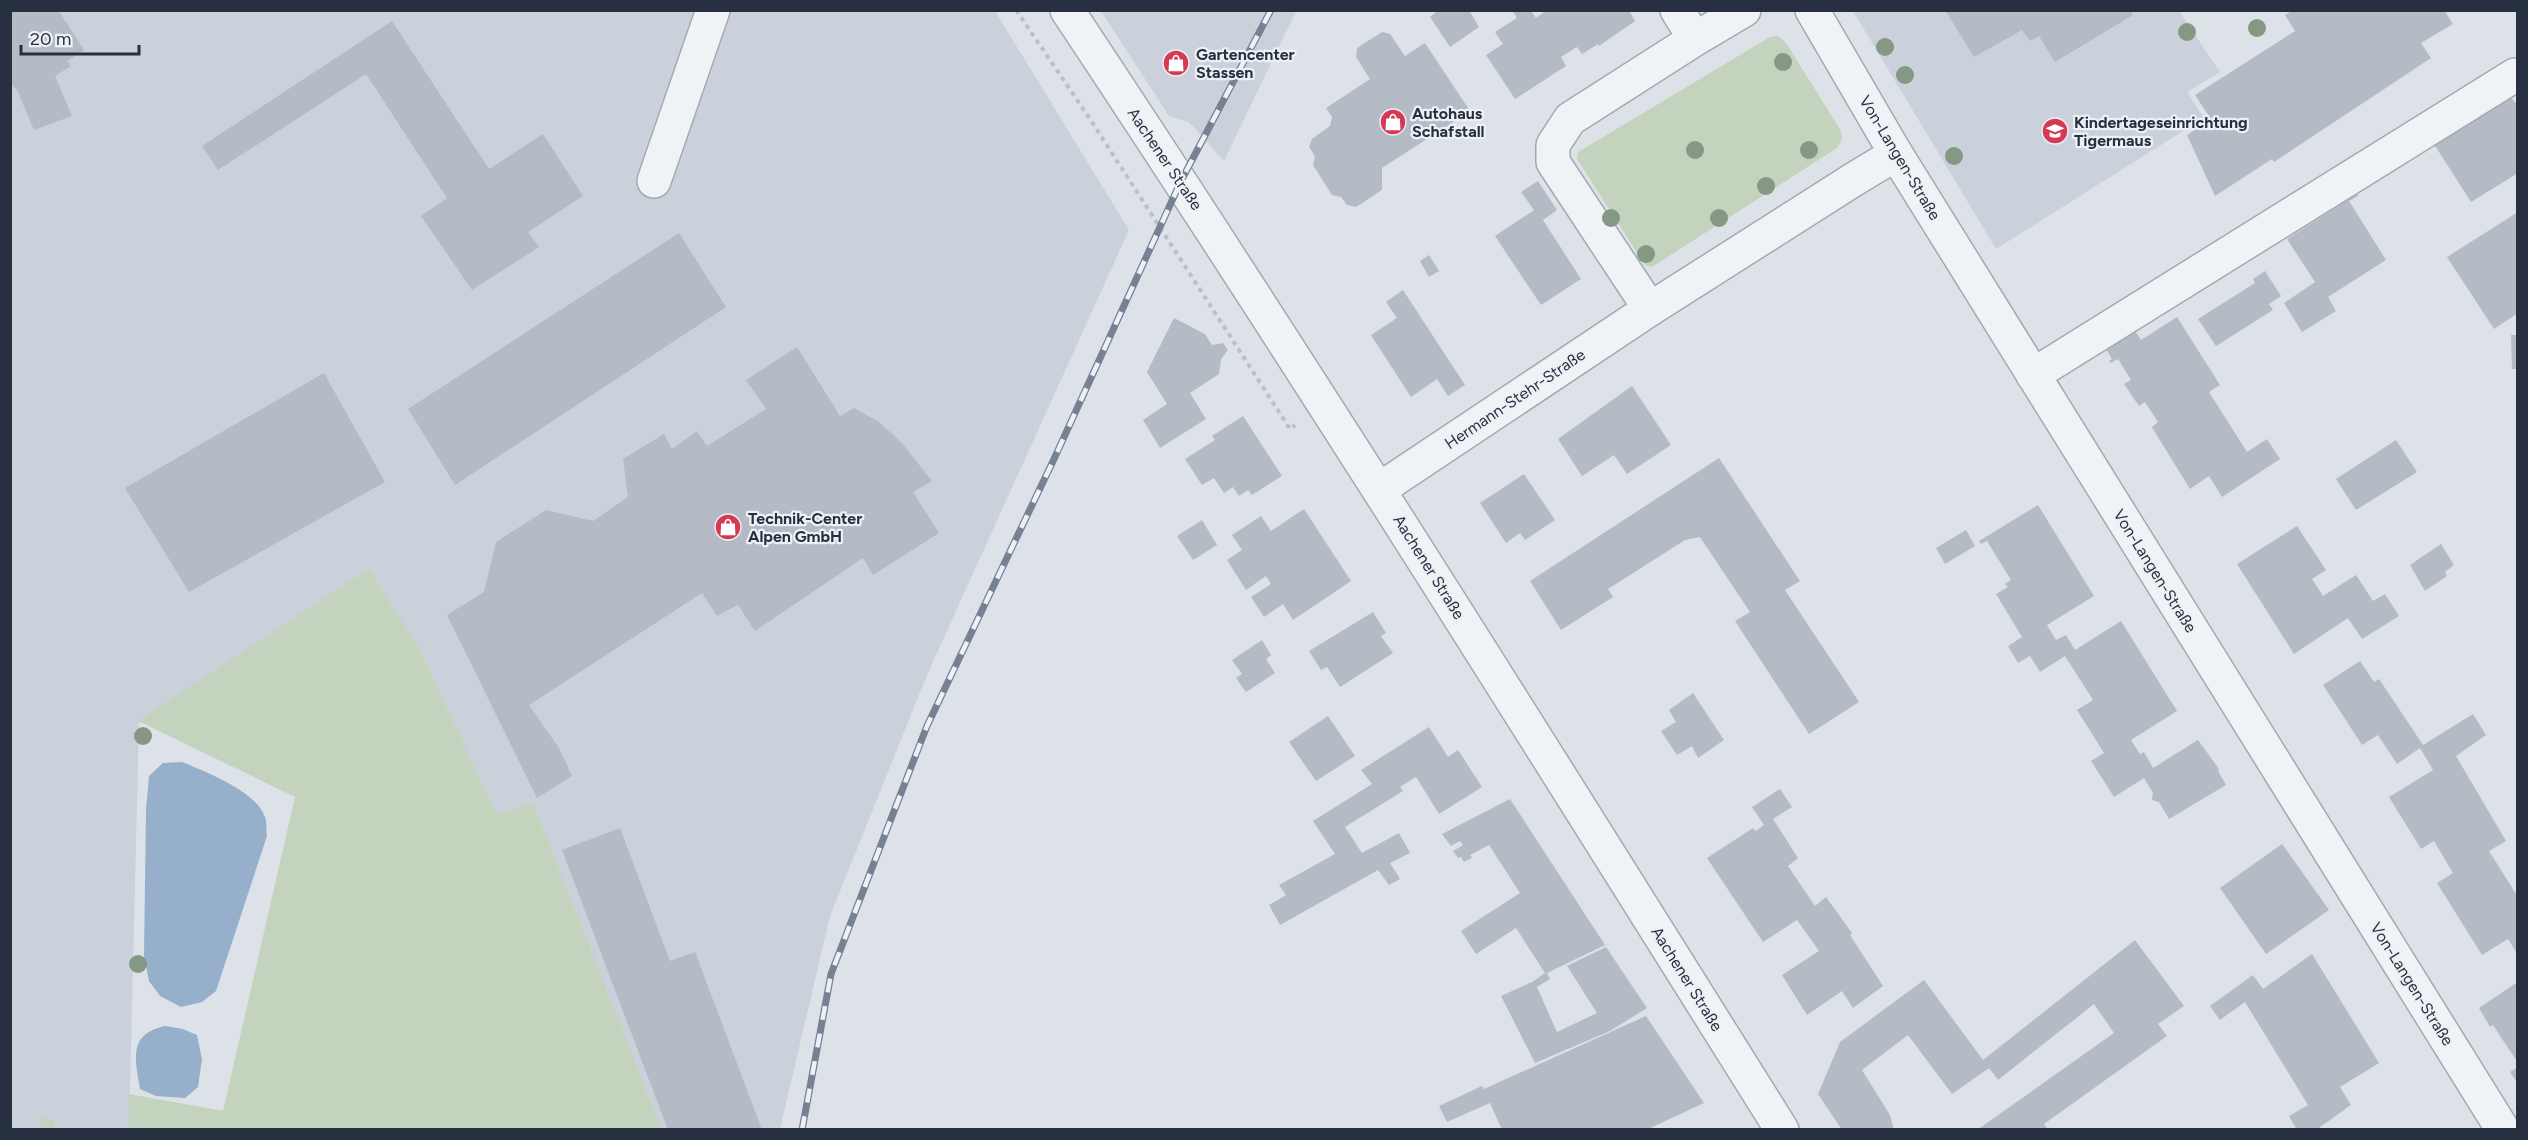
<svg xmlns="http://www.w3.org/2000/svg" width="2528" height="1140" font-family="Figtree,sans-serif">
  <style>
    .built { fill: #cbd1da }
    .green { fill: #c4d3be }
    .water { fill: #96b0cb }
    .building { fill: #b4bbc5 }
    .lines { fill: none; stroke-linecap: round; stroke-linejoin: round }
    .minor-casing { stroke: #a2a9b2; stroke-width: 36 }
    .path { stroke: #bbc0c7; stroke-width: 4; stroke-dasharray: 4.5 4.5; stroke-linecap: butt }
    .minor { stroke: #f0f3f6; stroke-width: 33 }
    .rail-casing { stroke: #768193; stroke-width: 7 }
    .rail { stroke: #edf1f6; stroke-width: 4.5; stroke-dasharray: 14; stroke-linecap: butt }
    .tree { fill: #849884 }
    .labels { text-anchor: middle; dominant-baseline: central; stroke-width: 4.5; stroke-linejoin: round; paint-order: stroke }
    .poi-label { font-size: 16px; font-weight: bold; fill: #263040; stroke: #edf1f6; text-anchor: start }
    .street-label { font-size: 16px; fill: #263040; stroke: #edf1f6 }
  </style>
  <rect width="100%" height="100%" fill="#dde2e8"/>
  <g class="built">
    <polygon points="10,11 995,11 1129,230 927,675 830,916 780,1129 662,1129 533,804 497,815 420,649 369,568 139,721 129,1129 11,1129"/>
    <polygon points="1101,11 1296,11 1224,161 1189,122 1169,116"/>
    <polygon points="1853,11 2179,11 2220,72 2187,92 2204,118 1996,249"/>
  </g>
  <g class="green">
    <polygon points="1778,36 1786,43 1841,131 1842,139 1837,148 1652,267 1645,265 1577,159 1578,152 1770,37"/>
    <polygon points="369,568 420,649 497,815 533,803 662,1129 129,1129 129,1094 223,1111 295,797 138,721"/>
    <polygon points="40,1116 54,1121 54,1129 40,1129"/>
  </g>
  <g class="water">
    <path d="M182 762C206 772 256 791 265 817 267 822 266 830 267 836L216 991 202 1002 181 1007 160 996 149 981 144 956 146 810 149 776 163 763Z"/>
    <path d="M165 1026 183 1029 197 1035 202 1059 198 1087 185 1098 156 1096 140 1089C135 1058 128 1034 165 1026Z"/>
  </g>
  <g class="building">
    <polygon points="10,10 58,10 84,50 67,61 71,66 55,76 72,116 34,130 17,90 10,83"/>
    <polygon points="1439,10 1469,10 1479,27 1450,47 1430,17"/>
    <polygon points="1512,10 1530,10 1536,18 1547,10 1629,10 1635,21 1599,46 1598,44 1582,54 1577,47 1561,57 1566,66 1515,99 1486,55 1503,44 1495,32 1517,18"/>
    <polygon points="1945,10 2130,10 2133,15 2055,62 2039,36 2030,41 2022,30 1974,57"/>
    <polygon points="2293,10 2444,10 2453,24 2421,43 2431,58 2274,162 2272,159 2215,196 2187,135 2211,119 2195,95 2295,31 2285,15"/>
    <polygon points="392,21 489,169 543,134 583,196 528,232 539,247 472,290 421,216 447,198 366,74 218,170 202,146"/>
    <polygon points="1382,32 1390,34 1405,56 1425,43 1470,111 1382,168 1382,190 1356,207 1347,205 1341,197 1332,195 1313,165 1315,156 1309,147 1312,139 1330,126 1332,117 1326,108 1370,79 1356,57 1357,48"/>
    <polygon points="2508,94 2518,106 2518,173 2471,202 2432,141"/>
    <polygon points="1538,181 1557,210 1543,220 1581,279 1541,305 1495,236 1534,210 1521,192"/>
    <polygon points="2357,194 2358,196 2349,201 2386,260 2328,297 2336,311 2302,332 2284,303 2315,282 2287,239"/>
    <polygon points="2518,212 2518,313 2494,329 2447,257"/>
    <polygon points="679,233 726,307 455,485 408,409"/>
    <polygon points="1429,255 1439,271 1429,277 1420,261"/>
    <polygon points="2265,271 2281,296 2269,304 2273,310 2216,346 2198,319 2255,283 2253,279"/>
    <polygon points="1403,290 1465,385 1448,396 1437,379 1411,397 1371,335 1397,318 1386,302"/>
    <polygon points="2177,317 2220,385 2209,392 2247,452 2267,439 2280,459 2222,497 2209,476 2190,489 2153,429 2152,427 2158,422 2145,402 2139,406 2124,384 2131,380 2118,359 2111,363 2109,361 2112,359 2103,344 2131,325 2141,340"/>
    <polygon points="1174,318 1205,334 1212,345 1223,343 1228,350 1221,359 1219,374 1190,393 1206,419 1160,448 1143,420 1167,404 1147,372"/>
    <polygon points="2511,335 2518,335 2518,369 2512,369"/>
    <polygon points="797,347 840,416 854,408 879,422 901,442 932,481 913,492 939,533 873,575 863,558 755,631 738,605 717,616 702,593 529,705 559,748 572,776 537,798 447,615 484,592 496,542 546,510 593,521 628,497 623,459 664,434 672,449 697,431 707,446 766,409 746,380"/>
    <polygon points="324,373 385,482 189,592 125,488"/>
    <polygon points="1632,386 1671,445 1627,474 1614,455 1582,476 1558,439"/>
    <polygon points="1243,416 1282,476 1252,495 1248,490 1239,496 1233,487 1224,493 1214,478 1202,485 1185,459 1215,440 1212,436"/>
    <polygon points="2396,440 2417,472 2356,510 2336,479"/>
    <polygon points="1719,458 1800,581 1785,590 1859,702 1809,734 1735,621 1750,612 1700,537 1685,540 1608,589 1613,597 1561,630 1530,581"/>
    <polygon points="1524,474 1555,520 1525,540 1520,533 1506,543 1480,503"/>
    <polygon points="2038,505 2094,596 2047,625 2056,640 2066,635 2075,650 2121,621 2177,711 2131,740 2140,754 2144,752 2153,768 2198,740 2219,769 2218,771 2226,785 2169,819 2159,802 2152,800 2153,793 2144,778 2114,797 2102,778 2091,761 2104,753 2077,710 2093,700 2065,656 2040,672 2030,656 2018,663 2008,646 2022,637 1996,594 2008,587 2005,584 2011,580 1987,541 1981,544 1979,541"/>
    <polygon points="1304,509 1351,581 1293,620 1283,604 1264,617 1251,597 1271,584 1266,576 1246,590 1227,560 1242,550 1232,535 1261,516 1271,531"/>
    <polygon points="1202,520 1217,545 1193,560 1177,536"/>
    <polygon points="2297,526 2326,570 2312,579 2323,596 2356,575 2373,601 2385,594 2399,616 2362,639 2348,618 2294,654 2237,564"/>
    <polygon points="1966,530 1975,546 1945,564 1936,548"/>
    <polygon points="2441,544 2454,565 2445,572 2447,576 2425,591 2410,565"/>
    <polygon points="1373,612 1386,633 1381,636 1393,653 1340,687 1327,667 1321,670 1309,651"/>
    <polygon points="1262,640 1271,655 1266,659 1275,673 1246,692 1236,678 1242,674 1232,660"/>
    <polygon points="2360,661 2374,682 2379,679 2423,745 2473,714 2486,735 2456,756 2506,841 2489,851 2518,897 2518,955 2508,939 2482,955 2437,883 2453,873 2434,841 2421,849 2389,797 2433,770 2420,748 2397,764 2378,735 2362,745 2323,685"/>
    <polygon points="1693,693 1724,740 1698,758 1692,746 1677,755 1661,731 1676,722 1669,710"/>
    <polygon points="1328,716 1355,756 1316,781 1289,742"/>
    <polygon points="1429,727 1448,757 1458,750 1482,787 1439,814 1416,777 1400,787 1403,791 1345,827 1362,853 1399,833 1410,853 1390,863 1400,879 1389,885 1378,870 1280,925 1269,905 1286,895 1279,885 1335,854 1313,821 1372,784 1361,770"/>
    <polygon points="1780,789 1792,807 1773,819 1798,858 1788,866 1815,906 1826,897 1852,933 1850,935 1883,986 1853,1008 1842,991 1807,1015 1782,975 1819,951 1797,920 1763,942 1707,858 1753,828 1756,831 1764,825 1752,807"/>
    <polygon points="1510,799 1605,945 1547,973 1550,979 1537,987 1557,1032 1597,1013 1567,966 1606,947 1647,1008 1610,1031 1535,1063 1501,996 1532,982 1545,973 1516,928 1476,954 1461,931 1520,893 1489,845 1470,855 1472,858 1464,862 1461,857 1458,858 1453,851 1463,845 1460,841 1451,846 1442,834"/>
    <polygon points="620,828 670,961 695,952 762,1130 668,1130 562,850"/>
    <polygon points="2282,844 2329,910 2266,954 2220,888"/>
    <polygon points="2135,940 2184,1006 2158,1024 2167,1036 2044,1124 2048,1130 1977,1130 2114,1033 2094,1004 1998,1080 1989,1068 1952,1094 1908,1035 1862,1070 1890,1115 1894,1130 1842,1130 1818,1094 1840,1042 1924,980 1983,1060"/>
    <polygon points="2312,954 2379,1063 2340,1087 2351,1105 2316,1130 2297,1130 2289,1116 2308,1105 2245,1002 2220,1020 2210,1006 2253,975 2263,989"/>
    <polygon points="2516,983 2518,986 2518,1063 2493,1025 2490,1027 2479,1008"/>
    <polygon points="1646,1016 1704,1103 1646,1130 1502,1130 1490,1103 1447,1122 1439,1106 1482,1086 1484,1089"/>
    <polygon points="2518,1067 2518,1084 2510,1072"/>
  </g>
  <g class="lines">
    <defs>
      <g id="minor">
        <path d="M1067 10C1312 379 1547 755 1782 1130"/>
        <polyline points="1677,10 1695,39"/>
        <polyline points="1812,10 1896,154 2503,1130"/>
        <polyline points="654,181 713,10"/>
        <polyline points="1650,309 1553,162 1553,145 1570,119 1695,39 1744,10"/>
        <polyline points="2033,375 2515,75"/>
        <polyline points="1380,489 1650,309 1856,178 1896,154"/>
      </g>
    </defs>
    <use href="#minor" class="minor-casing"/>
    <polyline class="path" points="1016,10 1088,116 1290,429 1295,425"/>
    <use href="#minor" class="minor"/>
    <defs>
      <polyline id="rail" points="802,1130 831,974 927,726 1054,459 1181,181 1271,10"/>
    </defs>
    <use href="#rail" class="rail-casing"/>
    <use href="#rail" class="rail"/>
  </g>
  <g class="tree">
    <circle cx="2257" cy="28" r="9"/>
    <circle cx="2187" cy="32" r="9"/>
    <circle cx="1885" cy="47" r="9"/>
    <circle cx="1783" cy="62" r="9"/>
    <circle cx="1905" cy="75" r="9"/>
    <circle cx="1695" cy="150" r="9"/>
    <circle cx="1809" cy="150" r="9"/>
    <circle cx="1954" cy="156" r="9"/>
    <circle cx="1766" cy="186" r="9"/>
    <circle cx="1611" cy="218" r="9"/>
    <circle cx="1719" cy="218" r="9"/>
    <circle cx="1646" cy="254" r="9"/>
    <circle cx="143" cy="736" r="9"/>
    <circle cx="138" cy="964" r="9"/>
  </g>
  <defs>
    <symbol id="shop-disc" viewBox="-11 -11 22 22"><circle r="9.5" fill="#d63953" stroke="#edf1f6"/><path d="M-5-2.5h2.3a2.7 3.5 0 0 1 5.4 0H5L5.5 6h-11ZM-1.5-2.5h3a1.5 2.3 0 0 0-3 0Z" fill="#fff"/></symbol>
    <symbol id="school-disc" viewBox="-11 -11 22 22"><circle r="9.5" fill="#d63953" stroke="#edf1f6"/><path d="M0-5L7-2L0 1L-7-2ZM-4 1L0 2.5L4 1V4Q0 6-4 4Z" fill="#fff"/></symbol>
  </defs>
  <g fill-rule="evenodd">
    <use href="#shop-disc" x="1161" y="48" width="30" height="30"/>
    <use href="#shop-disc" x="1378" y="107" width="30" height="30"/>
    <use href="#school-disc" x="2040" y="116" width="30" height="30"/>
    <use href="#shop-disc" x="713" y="512" width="30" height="30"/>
  </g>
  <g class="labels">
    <g class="poi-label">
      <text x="1196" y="54">Gartencenter<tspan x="1196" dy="18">Stassen</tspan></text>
      <text x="1412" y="113">Autohaus<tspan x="1412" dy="18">Schafstall</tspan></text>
      <text x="2074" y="122">Kindertageseinrichtung<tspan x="2074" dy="18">Tigermaus</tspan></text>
      <text x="748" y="518">Technik-Center<tspan x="748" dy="18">Alpen GmbH</tspan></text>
    </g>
    <g class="street-label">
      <text transform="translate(1900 158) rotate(59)">Von-Langen-Straße</text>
      <text transform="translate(1165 159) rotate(56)">Aachener Straße</text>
      <text transform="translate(1515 399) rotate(-34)">Hermann-Stehr-Straße</text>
      <text transform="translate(1429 567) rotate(58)">Aachener Straße</text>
      <text transform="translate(2155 571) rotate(58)">Von-Langen-Straße</text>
      <text transform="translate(1687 979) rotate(58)">Aachener Straße</text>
      <text transform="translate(2412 984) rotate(58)">Von-Langen-Straße</text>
    </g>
  </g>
  <rect width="2528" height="1140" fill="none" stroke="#263040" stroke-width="24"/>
  <path d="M21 45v9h118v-9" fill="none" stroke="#263040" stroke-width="3"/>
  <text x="30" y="45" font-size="18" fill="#263040" stroke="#edf1f6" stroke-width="4.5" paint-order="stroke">20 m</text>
</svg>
